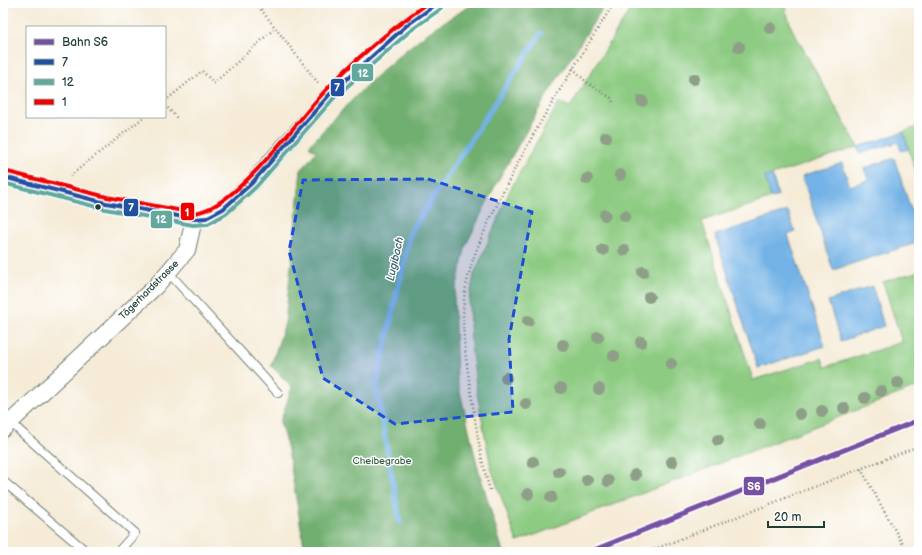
<svg xmlns="http://www.w3.org/2000/svg" width="922" height="555" font-family="'Balsamiq Sans',sans-serif">
  <style>
    .green { fill: #8ccb81; stroke: #56845a }
    .forest { fill: #71af6f; stroke: #487652 }
    .water { fill: #73b2e6; stroke: #49788d }
    .lines { fill: none; stroke-linecap: round; stroke-linejoin: round }
    .stream { stroke: #73b2e6; stroke-width: 5.5 }
    .lane-casing { stroke: #6a7a6d; stroke-width: 10 }
    .street-casing { stroke: #6a7a6d; stroke-width: 18 }
    .path { stroke: #6a7a6d; stroke-width: 2.5; stroke-dasharray: 1 3; stroke-linecap: butt }
    .lane { stroke: #fff; stroke-width: 8 }
    .street { stroke: #fff; stroke-width: 16 }
    .bus-1-casing { stroke: #fff; stroke-width: 7 }
    .bus-2-casing { stroke: #fff; stroke-width: 7 }
    .bus-3-casing { stroke: #fff; stroke-width: 7 }
    .bus-1 { stroke: #20509f; stroke-width: 4 }
    .bus-2 { stroke: #62a89c; stroke-width: 4 }
    .bus-3 { stroke: #e00; stroke-width: 4 }
    .rail-1-casing { stroke: #fff; stroke-width: 8 }
    .rail-1 { stroke: #7751a1; stroke-width: 5 }
    .tree { fill: #8e9f88 }
    .marked { fill: #1d4ed8; fill-opacity: 0.2; stroke: #1d4ed8; stroke-width: 3; stroke-dasharray: 8 5; stroke-linejoin: round }
    .bus-dot { fill: #1f3d34; stroke: #fff; stroke-width: 1.5 }
    .labels { text-anchor: middle; dominant-baseline: central; stroke-width: 3; stroke-linejoin: round; paint-order: stroke }
    .street-label { font-size: 10px; fill: #1f3d34; stroke: #fff }
    .park-label { font-size: 10px; fill: #3a6047; stroke: #fff }
    .water-label { font-size: 11px; font-style: italic; fill: #386069; stroke: #fff }
    .line-badge { stroke: #fff; stroke-width: 1.5 }
    .badge-label { font-size: 11px; text-anchor: middle; font-weight: bold; fill: #fff }
  </style>
  <rect width="100%" height="100%" fill="#fff"/>
  <filter id="ink" filterUnits="userSpaceOnUse"><feTurbulence type="fractalNoise" baseFrequency=".025" numOctaves="2"/><feDisplacementMap in="SourceGraphic" scale="8" xChannelSelector="R" yChannelSelector="G"/><feConvolveMatrix kernelMatrix="1 2 1 2 8 2 1 2 1" color-interpolation-filters="sRGB"/></filter>
  <filter id="wash" filterUnits="userSpaceOnUse"><feTurbulence type="fractalNoise" baseFrequency=".012" numOctaves="4" result="noise"/><feDisplacementMap in="SourceGraphic" scale="16" xChannelSelector="R" yChannelSelector="G"/><feGaussianBlur stdDeviation="0.9" result="paint"/><feColorMatrix in="noise" values="0 0 0 0 0 0 0 0 0 0 0 0 0 0 0 0 0 1.4 0 .05"/><feComposite in="paint" operator="in"/></filter>
  <g filter="url(#wash)">
    <rect width="100%" height="100%" fill="#f5ebd7"/>
    <g class="green">
      <polygon points="634,3 784,3 791,27 858,147 772,175 778,196 702,221 753,380 822,358 825,367 902,342 883,282 919,271 919,386 517,542 491,468 477,393 471,343 469,302 474,275 510,190 559,102 570,107"/>
      <polygon points="919,126 919,181 903,132"/>
    </g>
    <path class="forest" d="M476 3H606L547 95 496 184 466 245 454 298 457 379 477 464 503 552H305L288 450 280 422 292 387 271 366 285 323 301 170 316 152 309 146C361 89 408 39 476 3Z"/>
    <g class="water">
      <polygon points="903,132 909,149 901,151 898,142 860,154 858,147"/>
      <polygon points="894,158 919,234 919,242 833,270 802,176 842,163 850,186 868,180 864,168"/>
      <polygon points="772,175 778,196 771,198 765,177"/>
      <polygon points="788,211 795,232 788,235 825,346 758,368 715,235"/>
      <polygon points="872,286 884,326 841,341 828,301"/>
    </g>
    <g class="lines">
      <polyline class="stream" points="400,523 376,385 411,231 541,33"/>
    </g>
  </g>
  <g filter="url(#ink)">
    <g class="lines">
      <defs>
        <g id="lane">
          <polyline points="168,272 278,393"/>
          <polyline points="11,422 21,432 135,533 118,552"/>
          <polyline points="3,481 87,552"/>
        </g>
        <g id="street">
          <polyline points="3,177 106,203 194,219 206,218 223,209 252,183 330,94 406,26 438,3"/>
          <polyline points="3,429 156,286 187,250 194,219"/>
        </g>
      </defs>
      <use href="#lane" class="lane-casing"/>
      <use href="#street" class="street-casing"/>
      <g class="path">
        <polyline points="256,3 318,83"/>
        <polyline points="573,68 586,82 611,98 614,104"/>
        <polyline points="165,101 202,71 214,83 275,28"/>
        <polyline points="165,105 177,118"/>
        <polyline points="70,176 144,117"/>
        <polyline points="861,469 907,552"/>
        <path d="M490 490C480 458 476 425 471 392 466 360 460 325 465 292 470 261 483 233 497 205 530 134 573 69 614 3"/>
        <polyline points="647,552 919,446"/>
      </g>
      <use href="#lane" class="lane"/>
      <use href="#street" class="street"/>
      <defs>
        <polyline id="bus-1" points="3,177 106,203 194,219 206,218 223,209 252,183 330,94 406,26 438,3"/>
        <polyline id="bus-2" points="3,183 105,209 193,225 208,224 226,214 256,187 334,98 410,31 442,8"/>
        <path id="bus-3" d="M4 171 107 197 194 213C236 209 296 121 326 90 355 59 393 28 428 3"/>
      </defs>
      <use href="#bus-1" class="bus-1-casing"/>
      <use href="#bus-2" class="bus-2-casing"/>
      <use href="#bus-3" class="bus-3-casing"/>
      <use href="#bus-1" class="bus-1"/>
      <use href="#bus-2" class="bus-2"/>
      <use href="#bus-3" class="bus-3"/>
      <defs>
        <polyline id="rail-1" points="589,552 919,420"/>
      </defs>
      <use href="#rail-1" class="rail-1-casing"/>
      <use href="#rail-1" class="rail-1"/>
    </g>
    <g class="tree">
      <circle cx="770" cy="28" r="6"/>
      <circle cx="739" cy="47" r="6"/>
      <circle cx="694" cy="79" r="6"/>
      <circle cx="642" cy="101" r="6"/>
      <circle cx="606" cy="137" r="6"/>
      <circle cx="620" cy="175" r="6"/>
      <circle cx="587" cy="179" r="6"/>
      <circle cx="605" cy="215" r="6"/>
      <circle cx="625" cy="216" r="6"/>
      <circle cx="603" cy="250" r="6"/>
      <circle cx="624" cy="250" r="6"/>
      <circle cx="643" cy="272" r="6"/>
      <circle cx="649" cy="297" r="6"/>
      <circle cx="528" cy="321" r="6"/>
      <circle cx="598" cy="337" r="6"/>
      <circle cx="641" cy="342" r="6"/>
      <circle cx="563" cy="345" r="6"/>
      <circle cx="614" cy="356" r="6"/>
      <circle cx="671" cy="364" r="6"/>
      <circle cx="506" cy="378" r="6"/>
      <circle cx="898" cy="383" r="6"/>
      <circle cx="561" cy="388" r="6"/>
      <circle cx="599" cy="389" r="6"/>
      <circle cx="881" cy="391" r="6"/>
      <circle cx="865" cy="398" r="6"/>
      <circle cx="526" cy="404" r="6"/>
      <circle cx="844" cy="408" r="6"/>
      <circle cx="822" cy="411" r="6"/>
      <circle cx="800" cy="414" r="6"/>
      <circle cx="760" cy="424" r="6"/>
      <circle cx="718" cy="440" r="6"/>
      <circle cx="533" cy="462" r="6"/>
      <circle cx="672" cy="462" r="6"/>
      <circle cx="559" cy="472" r="6"/>
      <circle cx="635" cy="475" r="6"/>
      <circle cx="587" cy="480" r="6"/>
      <circle cx="608" cy="481" r="6"/>
      <circle cx="528" cy="494" r="6"/>
      <circle cx="551" cy="497" r="6"/>
    </g>
  </g>
  <path class="marked" d="M428 179 532 212 509 339 513 412 395 424 323 378 289 251 303 180Z"/>
  <circle class="bus-dot" cx="98" cy="207" r="3.5"/>
  <g class="labels">
    <g class="street-label">
      <text transform="translate(149 290) rotate(-45)">Tägerhardstrasse</text>
    </g>
    <g class="park-label">
      <text x="382" y="461">Cheibegrabe</text>
    </g>
    <g class="water-label">
      <text transform="translate(395 259) rotate(-77)">Lugibach</text>
    </g>
  </g>
  <g class="line-badge">
    <rect x="351" y="63" width="23" height="19" rx="4" fill="#62a89c"/>
    <rect x="330" y="78" width="15" height="19" rx="4" fill="#20509f"/>
    <rect x="123" y="198" width="16" height="19" rx="4" fill="#20509f"/>
    <rect x="180" y="202" width="15" height="19" rx="4" fill="#e00"/>
    <rect x="150" y="210" width="23" height="19" rx="4" fill="#62a89c"/>
    <rect x="743" y="476" width="22" height="20" rx="4" fill="#7751a1"/>
  </g>
  <g class="badge-label">
    <text x="363" y="77">12</text>
    <text x="337" y="91">7</text>
    <text x="131" y="211">7</text>
    <text x="187" y="216">1</text>
    <text x="161" y="223">12</text>
    <text x="754" y="490">S6</text>
  </g>
  <rect width="922" height="555" fill="none" stroke="#fff" stroke-width="16"/>
  <rect x="26" y="26" width="140" height="92" fill="#ffffff" stroke="#a5b1ae"/>
  <rect x="34" y="39" width="20" height="6" fill="#7751a1" stroke="#a5b1ae"/>
  <text x="62" y="46" font-size="12" fill="#1f3d34">Bahn S6</text>
  <rect x="34" y="59" width="20" height="6" fill="#20509f" stroke="#a5b1ae"/>
  <text x="62" y="66" font-size="12" fill="#1f3d34">7</text>
  <rect x="34" y="79" width="20" height="6" fill="#62a89c" stroke="#a5b1ae"/>
  <text x="62" y="86" font-size="12" fill="#1f3d34">12</text>
  <rect x="34" y="99" width="20" height="6" fill="#ee0000" stroke="#a5b1ae"/>
  <text x="62" y="106" font-size="12" fill="#1f3d34">1</text>
  <path d="M768 521v6h56v-6" fill="none" stroke="#1f3d34" stroke-width="2"/>
  <text x="774" y="521" font-size="12" fill="#1f3d34" stroke="#ffffff" stroke-width="3" paint-order="stroke">20 m</text>
</svg>
